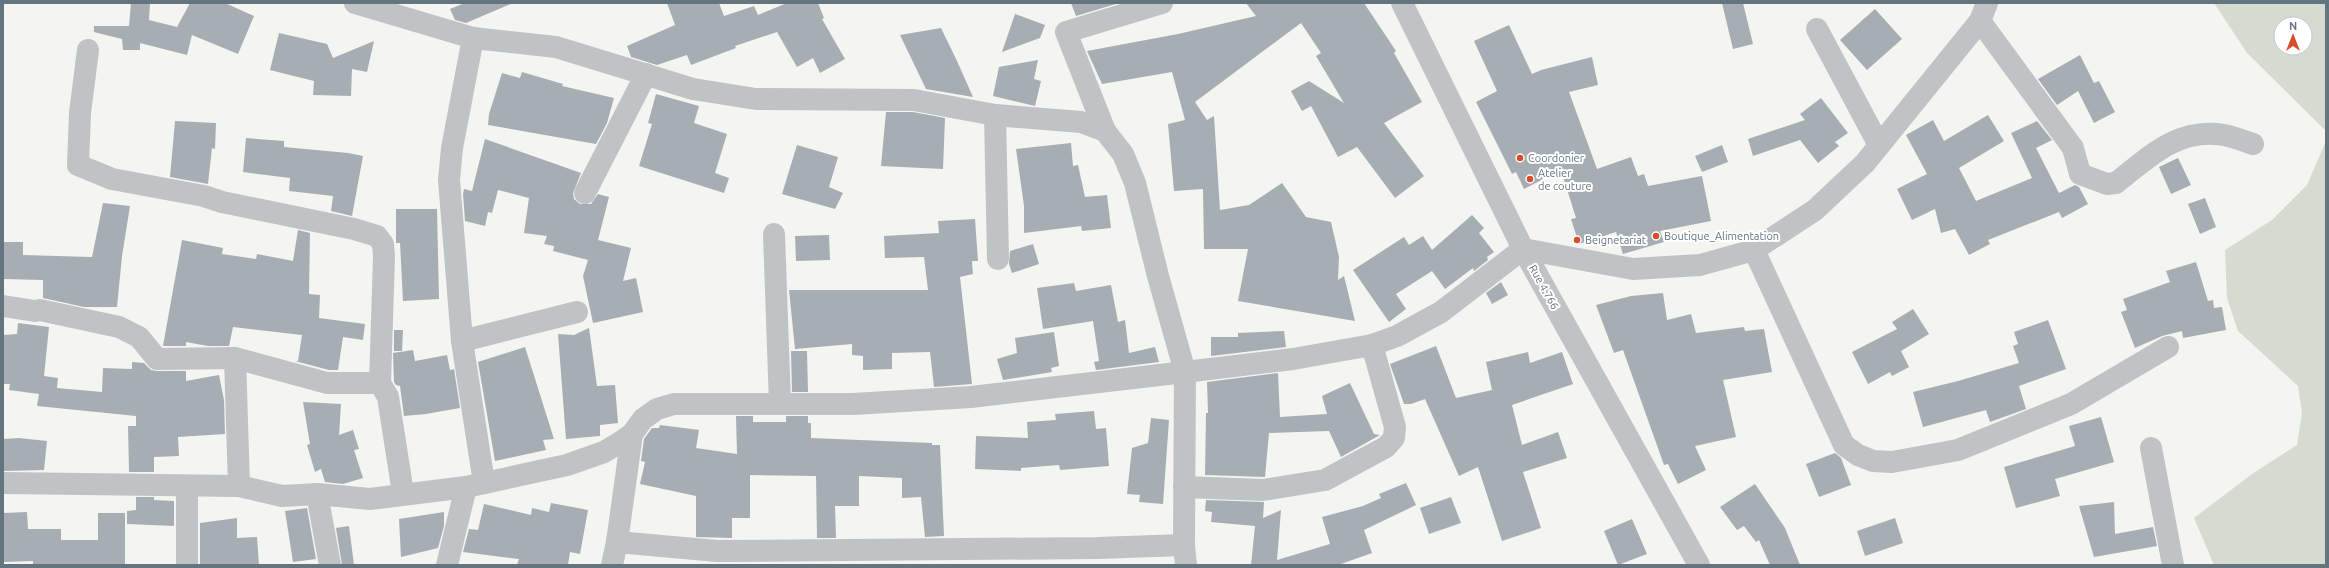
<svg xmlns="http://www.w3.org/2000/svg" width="2329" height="568" font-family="Ubuntu,sans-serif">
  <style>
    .green { fill: #d6dbd2; fill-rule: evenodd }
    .building { fill: #a7aeb3 }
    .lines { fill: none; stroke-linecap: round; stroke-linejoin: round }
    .minor { stroke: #bfc3c6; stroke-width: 22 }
    .poi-dot { fill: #d74d2d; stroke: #fff; stroke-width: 1.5 }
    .labels { text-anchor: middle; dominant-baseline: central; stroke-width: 4; stroke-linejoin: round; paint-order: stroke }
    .poi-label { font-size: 11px; fill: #657580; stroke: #fff; text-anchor: start }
    .street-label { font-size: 11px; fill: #657580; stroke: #fff }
  </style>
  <rect width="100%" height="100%" fill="#f4f4f1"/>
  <g class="green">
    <path d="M2214 3H2326V131L2247 53ZM2281 24H2305V48H2281Z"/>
    <polygon points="2326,141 2326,565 2214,565 2194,518 2252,474 2297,445 2302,413 2298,386 2238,331 2227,298 2225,250 2272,220 2307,185"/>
  </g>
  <g class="building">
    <polygon points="131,3 150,3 149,20 177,27 190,3 225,3 254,16 238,54 192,35 187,55 140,43 140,50 123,50 122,39 94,32 94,26 129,26"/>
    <polygon points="465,3 513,3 466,23 455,20 450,9"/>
    <polygon points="667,3 719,3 724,16 754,6 758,15 787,3 818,3 824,18 822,19 845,59 820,73 813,58 797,67 777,32 735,46 736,48 691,65 687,55 657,65 631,57 627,46 675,25"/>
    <polygon points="1071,3 1119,3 1076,16"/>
    <polygon points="1246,3 1364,3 1396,51 1394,53 1422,102 1384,123 1424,176 1395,198 1357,147 1338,157 1311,106 1302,111 1291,91 1309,81 1344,103 1316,56 1321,53 1301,23 1195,102 1207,120 1214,116 1220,210 1249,205 1282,183 1306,217 1331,222 1339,257 1338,280 1344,276 1355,321 1238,301 1248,249 1204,249 1203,189 1174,191 1168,124 1185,120 1172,72 1102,84 1087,51 1178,34 1256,16"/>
    <polygon points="1722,3 1743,3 1753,44 1733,49"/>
    <polygon points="1875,9 1902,39 1867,70 1840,40"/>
    <polygon points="1015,14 1045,25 1040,38 1002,52"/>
    <polygon points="1509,25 1532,74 1541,70 1592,57 1598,85 1569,92 1597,169 1631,157 1638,176 1644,174 1648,186 1702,176 1711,221 1660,231 1664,242 1623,254 1616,232 1579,244 1571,219 1576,218 1561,170 1524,189 1516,172 1512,174 1476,102 1497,91 1474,41"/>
    <polygon points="941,28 957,61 973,97 926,89 900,35"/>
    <polygon points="279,33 327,44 333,58 374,41 367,72 352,69 351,96 313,95 314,81 270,70"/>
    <polygon points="2080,55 2094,83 2099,81 2115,112 2094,123 2078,91 2057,105 2038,79"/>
    <polygon points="1038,60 1034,79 1041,81 1035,106 993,96 999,67"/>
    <polygon points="522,72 563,84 562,86 614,98 607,123 596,144 488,125 489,114 502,73 520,78"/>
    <polygon points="656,94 699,106 694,123 727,134 715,173 729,178 724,193 639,166 652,124 648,123"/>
    <polygon points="1821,98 1848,133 1835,142 1839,146 1818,163 1800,140 1753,156 1748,139 1805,120 1800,114"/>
    <polygon points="886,112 913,112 945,118 943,169 881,166"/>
    <polygon points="1988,115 2004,141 1959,168 1976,201 2032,178 2011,133 2037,121 2052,140 2036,148 2059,193 2075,185 2079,187 2088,204 2062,218 2059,212 1988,240 1990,244 1969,255 1955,229 1941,233 1935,209 1912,220 1897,189 1927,174 1906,135 1933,120 1944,141"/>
    <polygon points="175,121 216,123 215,149 212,148 208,184 170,177"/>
    <polygon points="246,138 284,141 284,147 348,153 363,156 352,216 331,211 333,196 289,191 290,178 243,172"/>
    <polygon points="485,139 581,173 573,193 574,199 580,204 591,204 598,194 609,197 598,240 631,248 623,281 636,278 643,312 593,323 583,276 588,260 553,251 554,246 544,244 547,236 524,233 529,198 498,190 492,213 488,212 485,226 465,221 463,194 464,189 472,191"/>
    <polygon points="1071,143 1073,166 1078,165 1085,197 1107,195 1111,228 1082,231 1081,226 1024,233 1024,206 1016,149"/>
    <polygon points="797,145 838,157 829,187 843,193 835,209 782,194"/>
    <polygon points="1722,145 1728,162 1702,172 1695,156"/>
    <polygon points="2178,158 2191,185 2171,194 2159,167"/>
    <polygon points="2205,198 2216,227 2200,234 2188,204"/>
    <polygon points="103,203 130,206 122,256 117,307 84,307 43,298 43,280 3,279 3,242 23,242 23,255 92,257"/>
    <polygon points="396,209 437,209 439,299 403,301 400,243 396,243"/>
    <polygon points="1472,215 1484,228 1479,233 1494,252 1487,257 1488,260 1474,271 1473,268 1445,289 1432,271 1396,294 1406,309 1389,322 1353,270 1404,237 1409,245 1423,236 1432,250"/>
    <polygon points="975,219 978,261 972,261 973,274 960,277 972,384 934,387 930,352 892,353 892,369 863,370 863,356 852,355 852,344 795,349 789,290 928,290 924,257 885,258 884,236 939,233 938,221"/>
    <polygon points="298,230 310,233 309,294 320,295 319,318 365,324 363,340 343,337 338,370 329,370 295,361 298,361 302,335 233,327 229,346 208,346 186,342 186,346 163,346 182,240 223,248 222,254 256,259 257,254 293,261"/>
    <polygon points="829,235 830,260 796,261 795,236"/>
    <polygon points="1033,244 1039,264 1012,273 1009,264 1010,251"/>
    <polygon points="2196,262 2208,301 2213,300 2214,308 2222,307 2226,330 2183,338 2182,331 2162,336 2135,348 2121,312 2127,310 2123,299 2170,282 2166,271"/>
    <polygon points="1501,282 1508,295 1492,304 1486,293"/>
    <polygon points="1074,283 1076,291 1111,285 1118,322 1125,320 1129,353 1155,347 1159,362 1096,370 1094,362 1099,361 1093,321 1043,329 1037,288"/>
    <polygon points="1663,293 1667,320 1691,314 1696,333 1744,327 1745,331 1764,329 1772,372 1723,380 1736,437 1695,446 1706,470 1678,484 1668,464 1664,465 1623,350 1614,353 1596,305 1631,296"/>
    <polygon points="1913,309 1929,334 1901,351 1909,367 1892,376 1890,372 1868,384 1852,352 1897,329 1892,322"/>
    <polygon points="2048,320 2066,369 2019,386 2026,409 1990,422 1986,410 1923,427 1913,392 1958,381 2019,363 2013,346 2018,344 2014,332"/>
    <polygon points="18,323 49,327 44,376 58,378 57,388 102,392 103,368 132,369 132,362 144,363 151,370 157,371 186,371 186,381 219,375 224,400 225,434 178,437 179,456 154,457 154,472 129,472 128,426 136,426 136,416 37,406 39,394 9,390 10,384 3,384 3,335 17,334"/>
    <polygon points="589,328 597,386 615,385 618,423 600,425 600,436 566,439 558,334 574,335"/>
    <polygon points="394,330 403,330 402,351 394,351"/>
    <polygon points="1284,331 1286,347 1211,356 1211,337 1238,337 1238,333"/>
    <polygon points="1054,332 1059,366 1051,368 1052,372 1003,380 997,359 1017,353 1015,338"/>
    <polygon points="1436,346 1456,398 1492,390 1486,362 1528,352 1530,363 1562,352 1573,384 1512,405 1522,445 1558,432 1567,458 1523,472 1541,528 1502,541 1478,467 1459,476 1425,399 1411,404 1404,404 1390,364"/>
    <polygon points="525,347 554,439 543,440 546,450 495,461 478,362"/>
    <polygon points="413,350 415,361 447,355 450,370 454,369 460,408 426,414 404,416 400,386 396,385 394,382 393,353"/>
    <polygon points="791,351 807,351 808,392 792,392"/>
    <polygon points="1278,373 1280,417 1327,414 1322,396 1350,383 1374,434 1380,435 1341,457 1329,431 1269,433 1265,477 1205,475 1206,413 1208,413 1207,382"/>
    <polygon points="303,402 341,404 339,435 353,430 359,449 354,450 363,478 343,484 325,482 321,469 315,472 307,445 310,444"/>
    <polygon points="1094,411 1096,429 1106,428 1109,466 1060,470 1059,465 1021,468 1021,471 975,469 976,436 1028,438 1027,422 1056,420 1055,414"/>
    <polygon points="736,416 753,416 753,422 786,422 786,416 808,416 808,423 811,423 811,438 932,443 932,445 940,445 944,536 925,537 921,497 902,498 902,478 859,476 859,506 835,506 836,538 817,538 816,476 750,475 750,518 732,518 732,538 696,537 696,496 640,484 645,462 641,461 644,439 652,428 659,428 660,425 699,430 696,448 737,454"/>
    <polygon points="2101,417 2114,462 2055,479 2060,496 2016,508 2004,467 2075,446 2069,426"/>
    <polygon points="1151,418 1169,420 1163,504 1139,502 1140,495 1127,494 1132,448 1148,443"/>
    <polygon points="19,438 47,441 44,470 3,471 3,439"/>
    <polygon points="1835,453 1841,458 1851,485 1819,497 1806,464"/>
    <polygon points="1406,483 1416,505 1364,530 1372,553 1338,565 1251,565 1255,526 1211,522 1212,512 1205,511 1206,500 1264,502 1263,518 1281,510 1277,560 1330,544 1322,517 1363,506 1381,498 1379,494"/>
    <polygon points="1755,484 1785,528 1800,565 1770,565 1759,540 1756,542 1744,526 1737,530 1720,507"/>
    <polygon points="136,497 154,497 154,500 174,501 174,526 127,524 127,511 136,510"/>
    <polygon points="1451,497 1461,523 1429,534 1420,508"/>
    <polygon points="2114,502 2115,534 2153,527 2157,546 2094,557 2079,506"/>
    <polygon points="551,503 588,510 580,554 570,552 568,565 517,565 519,559 463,552 469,529 478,530 484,504 531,515 532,508 549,512"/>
    <polygon points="307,508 316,559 293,562 285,511"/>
    <polygon points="27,512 28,529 61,529 61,540 98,540 98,513 125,513 125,565 33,565 33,561 4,562 3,513"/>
    <polygon points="444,512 444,526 438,548 401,557 399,519"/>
    <polygon points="237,518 237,538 257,537 259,565 200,565 200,523"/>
    <polygon points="1895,518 1903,543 1865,556 1857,531"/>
    <polygon points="1632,519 1647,554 1618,565 1604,531"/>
    <polygon points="349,526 354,565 342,565 336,528"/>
  </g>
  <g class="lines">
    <g class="minor">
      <polyline points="355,3 473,38 556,47 693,89 756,99 914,100 995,115 1081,122 1105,131 1123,154 1135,183 1158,276 1185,372 1293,359 1372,345 1397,336 1441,312 1523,249 1633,269 1700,265 1754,250 1815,210 1865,163 1980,21 1987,3"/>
      <polyline points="1402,3 1523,249 1699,565"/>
      <path d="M1980 21 2073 148 2080 174 2107 184 2116 183C2149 157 2178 127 2224 135 2234 137 2244 141 2253 144"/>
      <polyline points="1817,29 1879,145"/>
      <polyline points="473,38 452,148 449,180 462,341 484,483"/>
      <polyline points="88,50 80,113 78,165 112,179 204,196 222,202 354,229 377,236 383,244 384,256 380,383"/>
      <polyline points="995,115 998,259"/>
      <polyline points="1105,131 1066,32 1162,3"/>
      <polyline points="585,193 646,74"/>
      <polyline points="774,234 780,404"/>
      <polyline points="1754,250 1844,445 1858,455 1873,461 1892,462 1958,450 2071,404 2168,347"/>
      <polyline points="3,306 35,311 40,310 119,327 139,337 157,359 235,358 327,383 380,383 388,397 403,493"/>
      <polyline points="462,341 577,312"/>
      <polyline points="235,358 239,486"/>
      <polyline points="2151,448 2173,565"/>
      <polyline points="3,483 239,486 282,496 317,494 370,499 466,487 567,465 604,452 619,443 632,434 643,419 657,409 674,404 853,404 971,397 1185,372 1184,545 1186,565"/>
      <polyline points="187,487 187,565"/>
      <polyline points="1184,487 1263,490 1325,480 1386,447 1394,438 1395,427 1372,345"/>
      <polyline points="317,494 330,565"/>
      <polyline points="617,542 717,551 1097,548 1184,545"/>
      <polyline points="447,565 466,487"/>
      <polyline points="612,565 617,542 632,434"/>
    </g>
  </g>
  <g class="poi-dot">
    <circle cx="1520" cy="158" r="4"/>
    <circle cx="1530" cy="179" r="4"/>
    <circle cx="1656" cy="236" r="4"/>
    <circle cx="1577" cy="240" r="4"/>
  </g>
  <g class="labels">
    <g class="poi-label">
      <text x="1528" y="158">Coordonier</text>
      <text x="1538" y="173">Atelier<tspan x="1538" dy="13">de couture</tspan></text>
      <text x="1664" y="236">Boutique_Alimentation</text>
      <text x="1585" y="240">Beignetariat</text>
    </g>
    <g class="street-label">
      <text transform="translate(1544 287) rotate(61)">Rue 4.766</text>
    </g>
  </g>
  <rect width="2329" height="568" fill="none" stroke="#657580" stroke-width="8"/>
  <g transform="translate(2293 36)"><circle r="19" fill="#ffffff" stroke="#c1c8cc"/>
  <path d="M0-3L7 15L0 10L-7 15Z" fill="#d74d2d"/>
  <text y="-6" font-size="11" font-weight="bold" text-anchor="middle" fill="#657580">N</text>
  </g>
</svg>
